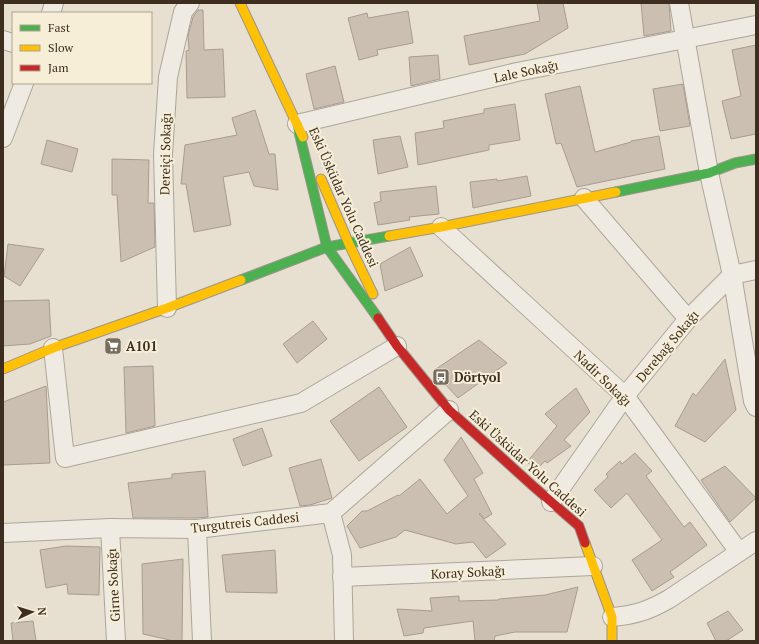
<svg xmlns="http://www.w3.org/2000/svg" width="759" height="644" font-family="'PT Serif',serif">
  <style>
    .building { fill: #cbbfb2; stroke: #a89c90 }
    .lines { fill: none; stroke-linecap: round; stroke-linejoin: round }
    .street-casing { stroke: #ada599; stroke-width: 20 }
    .fast-casing { stroke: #9c958a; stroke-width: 11 }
    .slow-casing { stroke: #9c958a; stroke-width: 11 }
    .jam-casing { stroke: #9c958a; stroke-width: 11 }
    .street { stroke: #efebe3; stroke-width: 18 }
    .fast { stroke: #4caf50; stroke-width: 9 }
    .slow { stroke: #ffc107; stroke-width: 9 }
    .jam { stroke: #c62828; stroke-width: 9 }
    .labels { text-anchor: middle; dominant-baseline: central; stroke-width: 4; stroke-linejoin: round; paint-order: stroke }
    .street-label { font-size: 13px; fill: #3d2e20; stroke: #f7eed8 }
    .poi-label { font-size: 13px; font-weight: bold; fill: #3d2e20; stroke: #f7eed8; text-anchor: start }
  </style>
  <rect width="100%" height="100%" fill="#e7e0d1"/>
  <g class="building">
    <polygon points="537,3 563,3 568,28 525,54 469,65 464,36 540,21"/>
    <polygon points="641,3 669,3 671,31 644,36"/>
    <polygon points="198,10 203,10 204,50 223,49 225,97 187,98 186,51 189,50 188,36 193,17"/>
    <polygon points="408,11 413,43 377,50 378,55 359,60 348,18 367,13 368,18"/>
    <polygon points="756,45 756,134 731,139 722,101 741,96 732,50"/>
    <polygon points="438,55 440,79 411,86 409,57"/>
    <polygon points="335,66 344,102 314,109 306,74"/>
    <polygon points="683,84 690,126 660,131 653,89"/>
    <polygon points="580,86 595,152 631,142 631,141 659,136 665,169 577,187 561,143 556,144 545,94"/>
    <polygon points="515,104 520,140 489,145 489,150 418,165 415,133 444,128 443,121 484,113 484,109"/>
    <polygon points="255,110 269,154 275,154 278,190 254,186 249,172 223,177 231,225 194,232 186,184 181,184 185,145 237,135 232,118"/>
    <polygon points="400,136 408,167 378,174 373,140"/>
    <polygon points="47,140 78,149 72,172 41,164"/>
    <polygon points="112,159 149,160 148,203 154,203 155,247 121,262 117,195 112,195"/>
    <polygon points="527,176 531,196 473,208 470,182 497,179 497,181"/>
    <polygon points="436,186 439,214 409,217 410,220 378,225 374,203 381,201 380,192"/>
    <polygon points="8,244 44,249 20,286 4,276"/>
    <polygon points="410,247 423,276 385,291 380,264"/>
    <polygon points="49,300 51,336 30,344 3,346 3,301"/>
    <polygon points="313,321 327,339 297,363 283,344"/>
    <polygon points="479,340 507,363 458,398 433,371"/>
    <polygon points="725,359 736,410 705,442 675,426 693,393 696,396"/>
    <polygon points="153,366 155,426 126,433 124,367"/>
    <polygon points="46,386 50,463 3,465 3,402"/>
    <polygon points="379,387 407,427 359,461 330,421"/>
    <polygon points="576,388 590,412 564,440 571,446 547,463 545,461 536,470 527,462 557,426 545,414"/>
    <polygon points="262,428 272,456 243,466 233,439"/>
    <polygon points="461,437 483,473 474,479 492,514 484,519 480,513 479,514 506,544 486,558 473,542 456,544 405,530 396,537 360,548 347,526 362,511 367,511 398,495 399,496 420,479 447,514 468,496 444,460"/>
    <polygon points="635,453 652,471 646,476 684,527 690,522 707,545 670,572 674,577 652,591 632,560 662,540 627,493 611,508 594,490 608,477 606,474 620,461 622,464"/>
    <polygon points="321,459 332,498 310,505 300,506 289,468"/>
    <polygon points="725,466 756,498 730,522 701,480"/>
    <polygon points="205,471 208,517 196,518 133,518 128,483 172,478 172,474"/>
    <polygon points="66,546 100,547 99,595 68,594 67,584 46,588 40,550"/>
    <polygon points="275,550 277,593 226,592 222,555"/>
    <polygon points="183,559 182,641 174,641 143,634 142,564"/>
    <polygon points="578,587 567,632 515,632 495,636 494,641 475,641 473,621 424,628 423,633 404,636 397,609 432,611 430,598 459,596 459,601 498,600 499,599 545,595"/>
    <polygon points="728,611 743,630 726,641 716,641 707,623"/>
    <polygon points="33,621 36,641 13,641 11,623"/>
  </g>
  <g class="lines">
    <defs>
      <g id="street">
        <polyline points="679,3 709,173 732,275 753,401 756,407"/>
        <polyline points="51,13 54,3"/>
        <polyline points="3,40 13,43"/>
        <polyline points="297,124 517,72 756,25"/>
        <polyline points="3,138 24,83"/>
        <polyline points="584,198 688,319"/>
        <polyline points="441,227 625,396 739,552"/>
        <polyline points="167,308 163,154 168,77 183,12 190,3"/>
        <polyline points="53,348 65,458 301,403 397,346"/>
        <polyline points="551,502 625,396 688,319 732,275 756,270"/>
        <polyline points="331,513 342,555 344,641"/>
        <polyline points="110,528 116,641"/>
        <polyline points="197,529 202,641"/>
        <polyline points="3,533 110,528 197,529 331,513 449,410"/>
        <polyline points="342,577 593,566"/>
        <path d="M612 617C635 615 648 611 669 599L756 541"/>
      </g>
      <g id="fast">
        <polyline points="297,124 327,247 378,318"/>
        <polyline points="616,192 709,173 735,163 756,159"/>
        <polyline points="241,280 327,247 389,236"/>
      </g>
      <g id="slow">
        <polyline points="240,3 303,137"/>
        <polyline points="321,179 349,244 373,294"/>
        <polyline points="389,236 441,227 616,192"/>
        <polyline points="3,369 53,348 167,308 241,280"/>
        <polyline points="585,543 612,617 612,641"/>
      </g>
      <polyline id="jam" points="378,318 397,346 449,410 533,486 579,526 585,543"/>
    </defs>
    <use href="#street" class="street-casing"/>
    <use href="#fast" class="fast-casing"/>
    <use href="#slow" class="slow-casing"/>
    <use href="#jam" class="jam-casing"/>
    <use href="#street" class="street"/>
    <use href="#fast" class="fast"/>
    <use href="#slow" class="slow"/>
    <use href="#jam" class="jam"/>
  </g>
  <defs>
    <symbol id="supermarket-square" viewBox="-11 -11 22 22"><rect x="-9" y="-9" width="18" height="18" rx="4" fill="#786c5e" stroke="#f7eed8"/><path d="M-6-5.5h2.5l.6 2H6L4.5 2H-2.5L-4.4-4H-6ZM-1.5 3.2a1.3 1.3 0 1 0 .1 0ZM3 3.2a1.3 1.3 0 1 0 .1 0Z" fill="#fff"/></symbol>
    <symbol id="bus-square" viewBox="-11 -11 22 22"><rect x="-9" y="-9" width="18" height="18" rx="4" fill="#786c5e" stroke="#f7eed8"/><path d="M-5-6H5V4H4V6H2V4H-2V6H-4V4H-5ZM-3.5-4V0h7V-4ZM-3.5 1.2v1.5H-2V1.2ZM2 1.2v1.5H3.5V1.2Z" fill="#fff"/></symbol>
  </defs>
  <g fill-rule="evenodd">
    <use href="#supermarket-square" x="103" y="336" width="20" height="20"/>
    <use href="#bus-square" x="431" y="367" width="20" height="20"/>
  </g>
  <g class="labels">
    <g class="street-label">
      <text transform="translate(526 71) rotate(-12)">Lale Sokağı</text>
      <text transform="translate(165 154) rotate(-89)">Dereiçi Sokağı</text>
      <text transform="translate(344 197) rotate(66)">Eski Üsküdar Yolu Caddesi</text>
      <text transform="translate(667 346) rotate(-50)">Derebağ Sokağı</text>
      <text transform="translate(603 378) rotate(44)">Nadir Sokağı</text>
      <text transform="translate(528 463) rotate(42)">Eski Üsküdar Yolu Caddesi</text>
      <text transform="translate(245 522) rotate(-6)">Turgutreis Caddesi</text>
      <text transform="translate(468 572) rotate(-3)">Koray Sokağı</text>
      <text transform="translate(113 585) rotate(-93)">Girne Sokağı</text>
    </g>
    <g class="poi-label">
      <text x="126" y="346">A101</text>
      <text x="454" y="377">Dörtyol</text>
    </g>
  </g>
  <rect width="759" height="644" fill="none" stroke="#3d2e20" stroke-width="8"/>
  <rect x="12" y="12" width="140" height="72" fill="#f7eed8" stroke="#ada18e"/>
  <rect x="20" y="25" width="20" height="6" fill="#4caf50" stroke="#ada18e"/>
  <text x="48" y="32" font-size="12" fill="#3d2e20">Fast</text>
  <rect x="20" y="45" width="20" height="6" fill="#ffc107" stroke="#ada18e"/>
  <text x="48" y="52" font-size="12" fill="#3d2e20">Slow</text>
  <rect x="20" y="65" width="20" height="6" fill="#c62828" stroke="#ada18e"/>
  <text x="48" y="72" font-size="12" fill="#3d2e20">Jam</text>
  <g transform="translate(32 612) rotate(86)" stroke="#f7eed8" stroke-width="3" paint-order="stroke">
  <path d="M0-3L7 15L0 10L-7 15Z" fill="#3d2e20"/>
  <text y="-6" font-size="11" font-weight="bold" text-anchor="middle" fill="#3d2e20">N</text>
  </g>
</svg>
